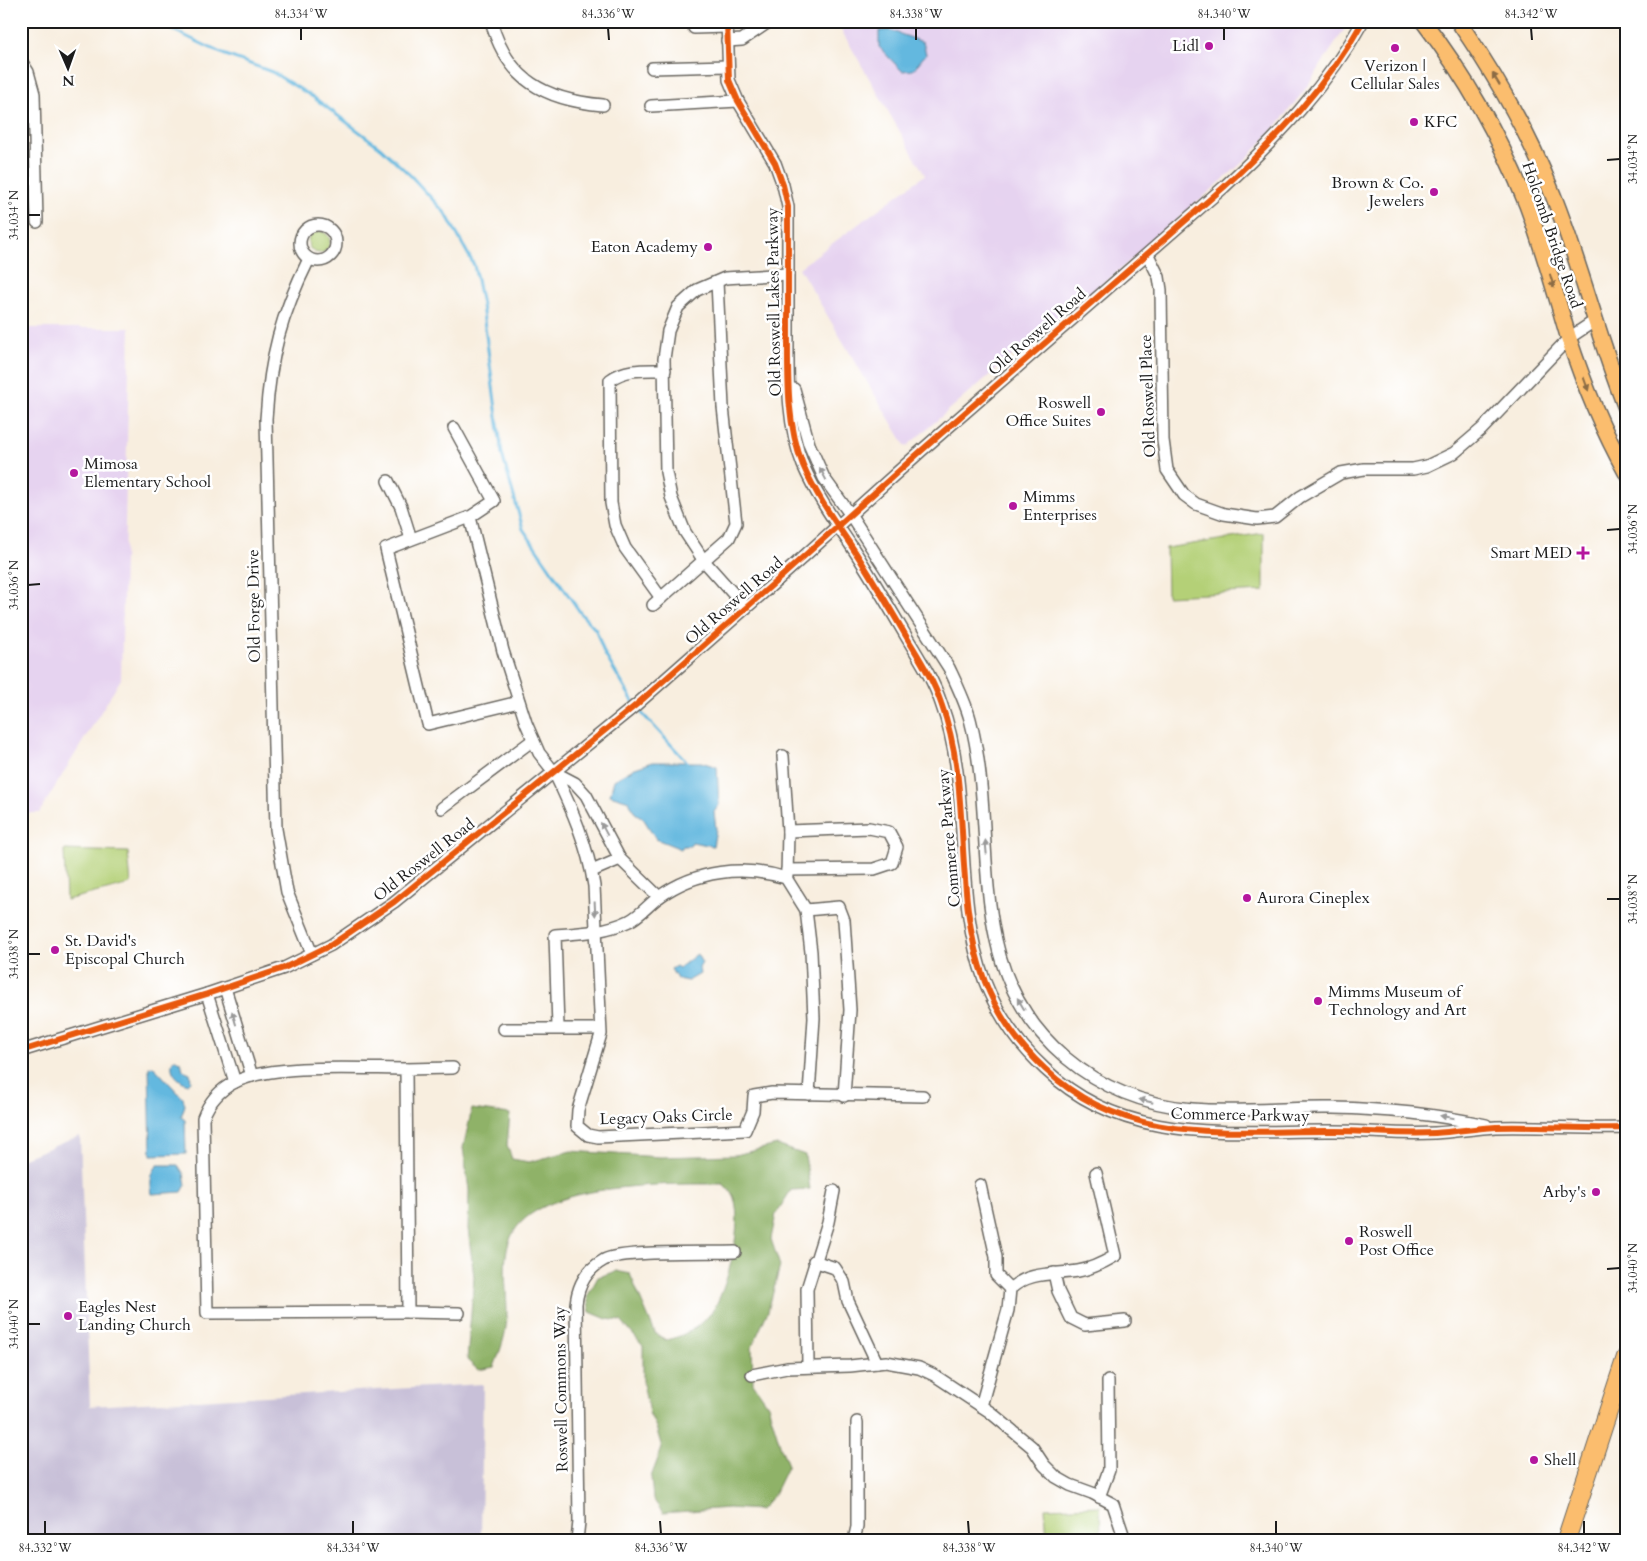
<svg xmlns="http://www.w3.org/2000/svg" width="1647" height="1561" font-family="Cardo,serif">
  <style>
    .built { fill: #e6d3f0 }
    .industrial { fill: #c8c0d8 }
    .green { fill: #b4d077; stroke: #68764a }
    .forest { fill: #8fb268; stroke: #566742 }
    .water { fill: #63b8df; stroke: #406a7e }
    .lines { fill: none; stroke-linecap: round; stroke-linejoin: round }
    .stream { stroke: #63b8df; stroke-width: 3 }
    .minor-casing { stroke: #696660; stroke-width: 14 }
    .major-casing { stroke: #696660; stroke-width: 18 }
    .highway-casing { stroke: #696660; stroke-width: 20 }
    .minor { stroke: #fff; stroke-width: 11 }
    .major { stroke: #fbbd6e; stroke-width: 15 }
    .highway { stroke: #fbbd6e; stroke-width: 18 }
    .cycleway-casing { stroke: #fff; stroke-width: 9 }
    .cycleway { stroke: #e8590c; stroke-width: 6 }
    .oneway { fill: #8c6c45 }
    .oneway2 { fill: #999 }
    .ticks { fill: none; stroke: #1c1c1c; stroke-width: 2 }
    .poi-dot { fill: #b5179e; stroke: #fff; stroke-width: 2 }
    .labels { text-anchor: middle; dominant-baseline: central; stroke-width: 5; stroke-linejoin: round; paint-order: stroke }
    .poi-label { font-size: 16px; fill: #1c1c1c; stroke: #fff; text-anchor: start }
    .street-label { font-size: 16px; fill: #1c1c1c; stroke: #fff }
    .neatline { fill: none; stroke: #1c1c1c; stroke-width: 2 }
    .ticks-label { font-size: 12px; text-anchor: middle; fill: #1c1c1c }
  </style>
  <rect width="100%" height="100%" fill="#fff"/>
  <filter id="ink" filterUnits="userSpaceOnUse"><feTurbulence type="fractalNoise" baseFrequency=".02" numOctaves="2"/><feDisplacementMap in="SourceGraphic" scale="10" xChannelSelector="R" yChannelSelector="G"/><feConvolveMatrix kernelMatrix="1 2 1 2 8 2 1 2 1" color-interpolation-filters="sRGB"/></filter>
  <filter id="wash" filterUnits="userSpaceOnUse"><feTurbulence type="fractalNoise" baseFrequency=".0096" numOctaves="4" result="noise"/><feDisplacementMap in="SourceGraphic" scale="20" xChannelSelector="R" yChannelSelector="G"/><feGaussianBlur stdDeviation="1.12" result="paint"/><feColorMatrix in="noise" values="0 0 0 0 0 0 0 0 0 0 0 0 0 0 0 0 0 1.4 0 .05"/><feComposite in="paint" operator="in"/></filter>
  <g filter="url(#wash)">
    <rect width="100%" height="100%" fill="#f8eedf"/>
    <g class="built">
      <polygon points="836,21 1350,21 1304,91 1270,134 1242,163 1060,322 1042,330 906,447 799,268 925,175"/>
      <polygon points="21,328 130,328 121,679 39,813 21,813"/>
    </g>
    <polygon class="industrial" points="80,1136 90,1406 483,1384 481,1540 21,1540 21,1159"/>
    <g class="green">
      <circle cx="319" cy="242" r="11"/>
      <polygon points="1264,533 1264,591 1167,596 1166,548"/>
      <polygon points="64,850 128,852 131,884 66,900"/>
      <polygon points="1100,1506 1101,1540 1047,1540 1045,1508"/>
    </g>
    <path class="forest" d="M472 1109 510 1114 507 1145 512 1159 529 1162 571 1151 660 1157 735 1155 777 1145 805 1155 810 1189 791 1190 776 1214 771 1239 780 1266 768 1311 752 1347 753 1383 768 1405 781 1448 788 1465 773 1496 760 1510 728 1508 663 1513 653 1499 651 1477 662 1448 656 1427 649 1413 643 1383V1346L621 1321 607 1319 590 1312 587 1297 598 1277 616 1271 630 1274 655 1333 666 1340C682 1337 700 1327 711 1313 727 1292 747 1215 731 1192 729 1189 725 1186 723 1184 670 1184 536 1181 511 1237 499 1264 510 1298 506 1327 504 1341 499 1354 494 1367L478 1370 467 1360 474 1277 468 1229 469 1190 463 1148Z"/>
    <g class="water">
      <polygon points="889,30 923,42 926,54 913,70 902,71 879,47 879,31"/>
      <polygon points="653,762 701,762 717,767 719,805 714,812 716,829 713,846 692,842 690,846 683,846 681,849 656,839 643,818 635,813 629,801 610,795 614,780 635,768"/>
      <polygon points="697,954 702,963 699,968 700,974 688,981 677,979 671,969 676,966 679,968"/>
      <path d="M174 1059 181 1062 183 1070 190 1073 191 1081 188 1084C178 1081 167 1070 174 1059Z"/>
      <polygon points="153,1066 183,1098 185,1105 181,1117 185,1120 186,1154 151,1155 149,1067"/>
      <path d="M158 1165H178L184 1174 186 1185 182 1192 152 1194C150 1183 150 1173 158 1165Z"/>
    </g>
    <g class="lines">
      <polyline class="stream" points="149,21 171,29 223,54 272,72 313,97 381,148 411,176 446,214 474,265 482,305 502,454 523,529 582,615 596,630 604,653 637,708 687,762"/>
    </g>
  </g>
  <g filter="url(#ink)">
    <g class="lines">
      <defs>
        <g id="minor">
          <path d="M491 21C507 80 545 100 603 105"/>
          <path d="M727 21 729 80 738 101 775 163 783 185 788 207C788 248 788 289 788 329 788 374 786 423 803 465 815 493 833 519 850 544 870 574 888 605 906 636 919 658 933 679 941 703 974 792 951 893 985 982 998 1015 1019 1045 1045 1069 1127 1147 1232 1130 1335 1131 1368 1131 1402 1135 1435 1133 1455 1132 1475 1128 1496 1127 1539 1126 1582 1129 1626 1128"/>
          <polyline points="694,28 727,27"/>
          <polyline points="727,41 742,40 770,21"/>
          <polyline points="21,61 28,72 34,94 37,222"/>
          <polyline points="652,68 728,66"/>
          <polyline points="651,106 738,101"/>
          <circle cx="318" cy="243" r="18"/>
          <polyline points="1148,255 1159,277 1161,290 1163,440 1167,470 1184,495 1196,504 1224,514 1257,519 1275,517 1300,497 1341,473 1364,469 1413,469 1427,466 1454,453 1482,429 1569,338 1596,320"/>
          <path d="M309 259C281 315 270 356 266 419L276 829 287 892 312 954"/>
          <path d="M794 389 809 444 824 478 850 514 949 668C957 685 965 701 970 719 989 791 980 868 996 940 1017 1037 1095 1100 1192 1109 1239 1113 1287 1107 1333 1108 1385 1109 1435 1114 1486 1125"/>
          <polyline points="454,428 494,501 470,517 386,549 428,724 519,702"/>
          <polyline points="388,481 401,507 411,539"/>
          <polyline points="470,517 503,651 526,723 539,753 554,772 575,783 586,795 620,859 659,897"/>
          <path d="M661 598 625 548 615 525 611 503 610 380C626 368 645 370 665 370"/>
          <polyline points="653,605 729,538 736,523 723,407 717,282"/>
          <polyline points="746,608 704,561 685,532 671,497 666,472 664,359 668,331 678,307 697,290 725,278 788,274"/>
          <polyline points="783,756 788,831 787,876"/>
          <path d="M554 772C572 809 588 846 594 886L601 1034 578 1110 577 1126 588 1135 598 1137 745 1130 753 1111 754 1096 772 1093 923 1096"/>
          <polyline points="442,808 533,740"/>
          <polyline points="787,870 874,869 892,863 897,847 889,832 869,828 788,831"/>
          <polyline points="592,871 620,859"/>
          <polyline points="806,910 839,907 844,920 850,1010 844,1096"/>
          <polyline points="225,988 252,1076"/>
          <polyline points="207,994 235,1082"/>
          <path d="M558 1027 555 935C580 933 606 932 629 921 641 915 649 904 659 897 696 870 743 865 786 878L806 910 811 952 814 1018 809 1094"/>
          <polyline points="504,1029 600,1029"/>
          <path d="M21 1051 207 994 284 968 331 945 394 902 636 705 772 585 921 451 1224 187C1277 138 1328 85 1363 21"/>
          <path d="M406 1069 408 1312 207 1313 203 1118C209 1102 219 1090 235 1082 273 1063 362 1069 406 1069Z"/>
          <polyline points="406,1069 453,1068"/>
          <polyline points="980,1185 996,1257 996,1275 1010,1289"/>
          <polyline points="814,1261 835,1268 844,1282 848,1301 877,1363"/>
          <polyline points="1054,1273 1058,1291 1071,1318 1085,1325 1125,1321"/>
          <polyline points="408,1312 459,1313"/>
          <polyline points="808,1366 807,1289 828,1222 834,1191"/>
          <polyline points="752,1375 787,1368 850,1366 886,1362 919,1368 934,1375 990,1412 1032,1447 1044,1465 1056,1477 1070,1485 1092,1493 1113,1504 1125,1540"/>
          <path d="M981 1406 1008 1310 1010 1289C1029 1271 1054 1275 1078 1271 1091 1269 1103 1263 1115 1256L1096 1173"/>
          <polyline points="1099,1497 1109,1470 1108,1381"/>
          <path d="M577 1540 579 1522 576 1304C578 1285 586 1270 604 1260 623 1250 708 1253 735 1252"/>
          <polyline points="854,1540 857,1527 857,1422"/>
        </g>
        <g id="major">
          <path d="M1423 21C1466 77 1501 139 1527 205 1543 248 1555 292 1568 336 1583 382 1602 429 1626 472"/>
          <path d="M1458 21C1496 76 1529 133 1553 195 1581 265 1598 338 1626 408"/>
        </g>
        <polyline id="highway" points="1566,1540 1626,1357"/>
      </defs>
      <use href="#minor" class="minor-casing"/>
      <use href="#major" class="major-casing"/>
      <use href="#highway" class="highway-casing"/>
      <use href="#minor" class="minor"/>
      <use href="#major" class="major"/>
      <use href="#highway" class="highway"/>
      <defs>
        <g id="cycleway">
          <path d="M727 21 729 80 738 101 775 163 783 185 788 207C788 248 788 289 788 329 788 374 786 423 803 465 815 493 833 519 850 544 870 574 888 605 906 636 919 658 933 679 941 703 974 792 951 893 985 982 998 1015 1019 1045 1045 1069 1127 1147 1232 1130 1335 1131 1368 1131 1402 1135 1435 1133 1455 1132 1475 1128 1496 1127 1539 1126 1582 1129 1626 1128"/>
          <path d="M21 1051 207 994 284 968 331 945 394 902 636 705 772 585 921 451 1224 187C1277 138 1328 85 1363 21"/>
        </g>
      </defs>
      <use href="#cycleway" class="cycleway-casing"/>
      <use href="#cycleway" class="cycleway"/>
    </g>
    <defs><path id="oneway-solid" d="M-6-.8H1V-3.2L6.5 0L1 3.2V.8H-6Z" transform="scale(1.25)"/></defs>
    <g class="oneway">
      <use href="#oneway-solid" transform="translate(1496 79) rotate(-121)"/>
      <use href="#oneway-solid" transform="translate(1552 281) rotate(73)"/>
      <use href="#oneway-solid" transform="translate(1586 384) rotate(70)"/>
    </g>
    <g class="oneway2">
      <use href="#oneway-solid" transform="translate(823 474) rotate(-118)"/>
      <use href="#oneway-solid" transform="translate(604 829) rotate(-118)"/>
      <use href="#oneway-solid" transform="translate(986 847) rotate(-95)"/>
      <use href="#oneway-solid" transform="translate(595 909) rotate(87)"/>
      <use href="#oneway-solid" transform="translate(1021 1004) rotate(-121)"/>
      <use href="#oneway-solid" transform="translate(234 1018) rotate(-107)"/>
      <use href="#oneway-solid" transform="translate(1146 1101) rotate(-166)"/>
      <use href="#oneway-solid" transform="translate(1447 1117) rotate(-170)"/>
    </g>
  </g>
  <path class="ticks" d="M301 28V40M608 28 609 40M916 28V40M1224 28V40M1531 28 1532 40M1607 160 1620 159M28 215H40M1607 530 1620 529M28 585 40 584M1607 899H1620M28 954H40M1607 1269 1620 1268M28 1324H40M45 1521V1534M353 1521V1534M660 1521 661 1534M968 1521 969 1534M1276 1521V1534M1584 1521V1534"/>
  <g class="poi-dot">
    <circle cx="1209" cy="46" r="5"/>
    <circle cx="1395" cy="48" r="5"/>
    <circle cx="1414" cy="122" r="5"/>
    <circle cx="1434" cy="192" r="5"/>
    <circle cx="708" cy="247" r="5"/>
    <circle cx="1101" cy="412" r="5"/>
    <circle cx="74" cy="473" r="5"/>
    <circle cx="1013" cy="506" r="5"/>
    <path d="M1580.5 545.5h5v5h5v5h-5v5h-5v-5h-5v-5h5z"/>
    <circle cx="1247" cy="898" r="5"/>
    <circle cx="55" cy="950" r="5"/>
    <circle cx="1318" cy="1001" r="5"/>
    <circle cx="1596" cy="1192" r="5"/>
    <circle cx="1349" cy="1241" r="5"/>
    <circle cx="68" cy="1316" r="5"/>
    <circle cx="1534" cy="1460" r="5"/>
  </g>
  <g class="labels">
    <g class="poi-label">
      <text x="1199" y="46" text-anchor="end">Lidl</text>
      <text x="1395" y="66" text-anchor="middle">Verizon |<tspan x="1395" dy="18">Cellular Sales</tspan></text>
      <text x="1424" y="122">KFC</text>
      <text x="1424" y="183" text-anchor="end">Brown &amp; Co.<tspan x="1424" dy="18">Jewelers</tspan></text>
      <text x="698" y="247" text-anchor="end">Eaton Academy</text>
      <text x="1091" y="403" text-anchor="end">Roswell<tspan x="1091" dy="18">Office Suites</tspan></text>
      <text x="84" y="464">Mimosa<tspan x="84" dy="18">Elementary School</tspan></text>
      <text x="1023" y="497">Mimms<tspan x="1023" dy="18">Enterprises</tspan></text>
      <text x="1572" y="553" text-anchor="end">Smart MED</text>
      <text x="1257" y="898">Aurora Cineplex</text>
      <text x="65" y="941">St. David's<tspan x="65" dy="18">Episcopal Church</tspan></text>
      <text x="1328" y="992">Mimms Museum of<tspan x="1328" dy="18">Technology and Art</tspan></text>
      <text x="1586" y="1192" text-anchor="end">Arby's</text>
      <text x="1359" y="1232">Roswell<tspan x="1359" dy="18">Post Office</tspan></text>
      <text x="78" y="1307">Eagles Nest<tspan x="78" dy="18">Landing Church</tspan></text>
      <text x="1544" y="1460">Shell</text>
    </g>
    <g class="street-label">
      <text transform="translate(1552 235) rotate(71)">Holcomb Bridge Road</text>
      <text transform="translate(774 302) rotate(-91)">Old Roswell Lakes Parkway</text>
      <text transform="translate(1037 332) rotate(-41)">Old Roswell Road</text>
      <text transform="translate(1148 396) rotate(-92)">Old Roswell Place</text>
      <text transform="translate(734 601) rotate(-41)">Old Roswell Road</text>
      <text transform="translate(254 606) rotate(-91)">Old Forge Drive</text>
      <text transform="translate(949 838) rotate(-95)">Commerce Parkway</text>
      <text transform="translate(424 860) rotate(-38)">Old Roswell Road</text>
      <text transform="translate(1240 1115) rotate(1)">Commerce Parkway</text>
      <text transform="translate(666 1117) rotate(-2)">Legacy Oaks Circle</text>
      <text transform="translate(561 1389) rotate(-91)">Roswell Commons Way</text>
    </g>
  </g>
  <rect width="1647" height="1561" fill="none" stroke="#fff" stroke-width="55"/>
  <g transform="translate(68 68) rotate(178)" stroke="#ffffff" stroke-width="4" paint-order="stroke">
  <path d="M0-4L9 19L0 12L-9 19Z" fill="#1c1c1c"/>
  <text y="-8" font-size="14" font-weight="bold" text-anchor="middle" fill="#1c1c1c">N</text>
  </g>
  <rect x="28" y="28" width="1592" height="1506" class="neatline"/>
  <g class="ticks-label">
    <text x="301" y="18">84.334°W</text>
    <text x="608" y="18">84.336°W</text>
    <text x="916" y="18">84.338°W</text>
    <text x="1224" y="18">84.340°W</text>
    <text x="1531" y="18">84.342°W</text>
    <text transform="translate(1633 159) rotate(-90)" y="4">34.034°N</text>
    <text transform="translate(14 215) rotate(-90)" y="4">34.034°N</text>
    <text transform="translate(1633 529) rotate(-90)" y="4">34.036°N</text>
    <text transform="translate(14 585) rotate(-90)" y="4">34.036°N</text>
    <text transform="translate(1633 899) rotate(-90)" y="4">34.038°N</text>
    <text transform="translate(14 954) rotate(-90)" y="4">34.038°N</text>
    <text transform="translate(1633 1268) rotate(-90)" y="4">34.040°N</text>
    <text transform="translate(14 1324) rotate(-90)" y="4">34.040°N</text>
    <text x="45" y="1552">84.332°W</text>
    <text x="353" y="1552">84.334°W</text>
    <text x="661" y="1552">84.336°W</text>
    <text x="969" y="1552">84.338°W</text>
    <text x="1276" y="1552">84.340°W</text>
    <text x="1584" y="1552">84.342°W</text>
  </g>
</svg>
